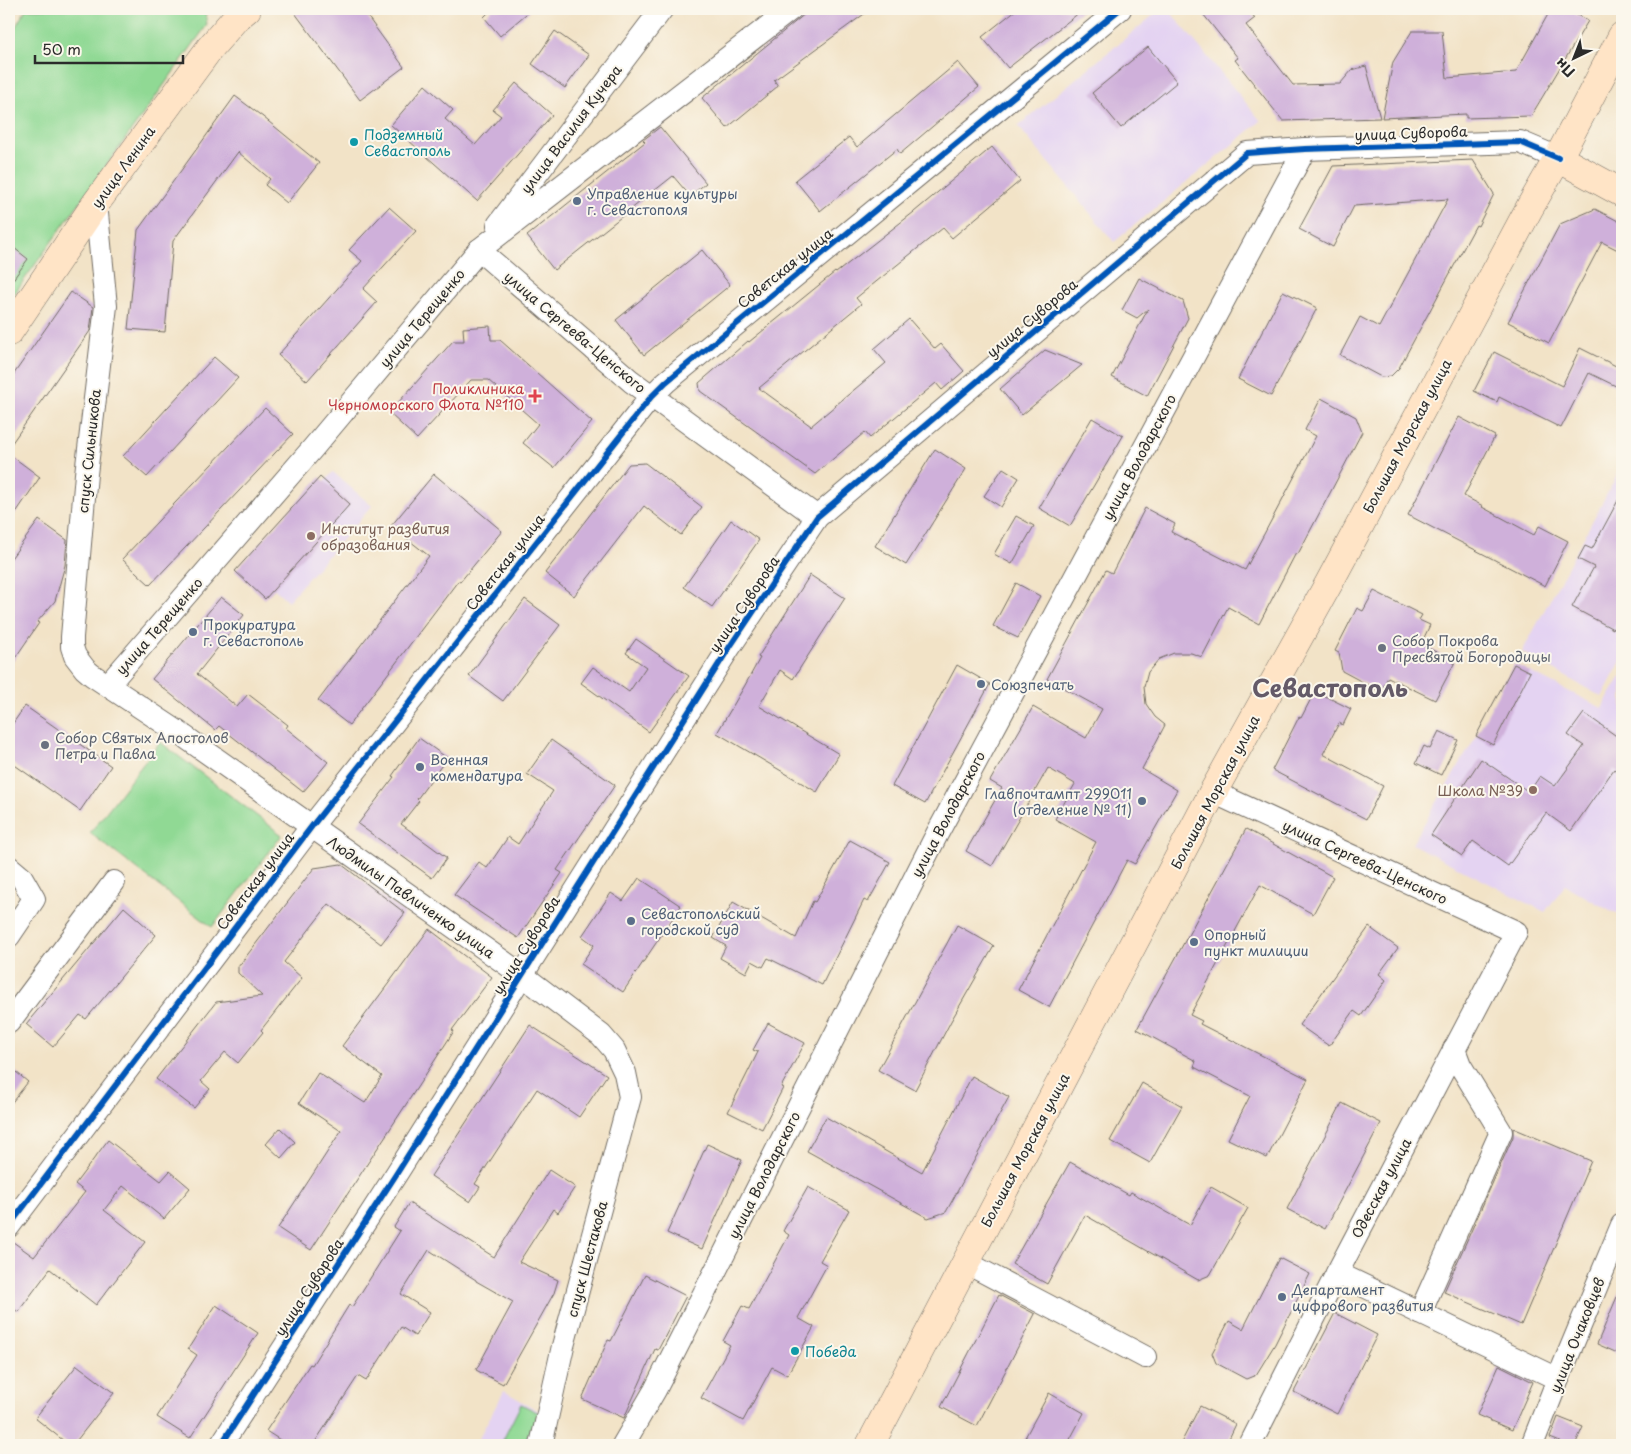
<svg xmlns="http://www.w3.org/2000/svg" width="1631" height="1454" font-family="'Playpen Sans',sans-serif">
  <style>
    .built { fill: #e4d3f2 }
    .green { fill: #90d994; stroke: #5e8260 }
    .building { fill: #cfb0da }
    .lines { fill: none; stroke-linecap: round; stroke-linejoin: round }
    .minor-casing { stroke: #716b62; stroke-width: 24 }
    .secondary-casing { stroke: #716b62; stroke-width: 29 }
    .minor { stroke: #fff; stroke-width: 22 }
    .secondary { stroke: #ffe4c6; stroke-width: 28 }
    .cycleway-casing { stroke: #fbf7ec; stroke-width: 9 }
    .cycleway { stroke: #0057b8; stroke-width: 6 }
    .culture-dot { fill: #0f9aa8; stroke: #fbf7ec; stroke-width: 2 }
    .service-dot { fill: #5c6f8a; stroke: #fbf7ec; stroke-width: 2 }
    .health-dot { fill: #e0444e; stroke: #fbf7ec; stroke-width: 2 }
    .education-dot { fill: #8d6e63; stroke: #fbf7ec; stroke-width: 2 }
    .worship-dot { fill: #6b7280; stroke: #fbf7ec; stroke-width: 2 }
    .labels { text-anchor: middle; dominant-baseline: central; stroke-width: 4; stroke-linejoin: round; paint-order: stroke }
    .street-label { font-size: 14px; fill: #2b2b2b; stroke: #fbf7ec }
    .culture-label { font-size: 14px; fill: #0d838f; stroke: #fbf7ec; text-anchor: start }
    .service-label { font-size: 14px; fill: #4e5e75; stroke: #fbf7ec; text-anchor: start }
    .health-label { font-size: 14px; fill: #be3a42; stroke: #fbf7ec; text-anchor: end }
    .education-label { font-size: 14px; fill: #785e54; stroke: #fbf7ec; text-anchor: start }
    .worship-label { font-size: 14px; fill: #5b616d; stroke: #fbf7ec; text-anchor: start }
    .town-label { font-size: 24px; font-weight: bold; fill: #645a68; stroke: #fbf7ec }
  </style>
  <rect width="100%" height="100%" fill="#fbf7ec"/>
  <filter id="ink" filterUnits="userSpaceOnUse"><feTurbulence type="fractalNoise" baseFrequency=".02" numOctaves="2"/><feDisplacementMap in="SourceGraphic" scale="10" xChannelSelector="R" yChannelSelector="G"/><feConvolveMatrix kernelMatrix="1 2 1 2 8 2 1 2 1" color-interpolation-filters="sRGB"/></filter>
  <filter id="wash" filterUnits="userSpaceOnUse"><feTurbulence type="fractalNoise" baseFrequency=".0096" numOctaves="4" result="noise"/><feDisplacementMap in="SourceGraphic" scale="20" xChannelSelector="R" yChannelSelector="G"/><feGaussianBlur stdDeviation="1.12" result="paint"/><feColorMatrix in="noise" values="0 0 0 0 0 0 0 0 0 0 0 0 0 0 0 0 0 1.4 0 .05"/><feComposite in="paint" operator="in"/></filter>
  <g filter="url(#wash)">
    <rect width="100%" height="100%" fill="#f2e3c7"/>
    <g class="built">
      <polygon points="1161,9 1168,9 1261,121 1114,242 1018,126"/>
      <polygon points="1622,466 1622,659 1602,697 1522,652"/>
      <polygon points="333,472 372,506 288,601 249,566"/>
      <polygon points="1514,664 1602,708 1622,675 1622,914 1610,911 1565,885 1545,912 1412,844 1476,737"/>
      <polygon points="504,1391 539,1411 531,1445 475,1445"/>
    </g>
    <g class="green">
      <polygon points="26,9 205,9 207,25 9,301 9,38"/>
      <polygon points="160,742 282,835 212,927 90,833"/>
      <polygon points="521,1404 539,1413 523,1445 514,1445 503,1440"/>
    </g>
    <g id="blocks">
      <g class="building">
        <polygon points="292,9 362,9 404,67 360,100"/>
        <polygon points="492,9 532,9 500,36 484,17"/>
        <polygon points="811,9 871,9 774,80 778,86 727,128 702,98"/>
        <polygon points="1017,9 1084,9 1008,68 982,37"/>
        <polygon points="1199,9 1248,9 1255,18 1246,25 1293,85 1340,84 1352,70 1366,66 1380,118 1283,121 1235,60 1238,58"/>
        <polygon points="1551,9 1566,9 1588,21 1531,116 1466,118 1466,114 1382,118 1393,62 1412,31 1442,31 1447,78 1516,72"/>
        <polygon points="555,31 589,55 565,88 532,64"/>
        <polygon points="1148,47 1177,82 1121,128 1092,93"/>
        <polygon points="958,62 979,87 900,154 897,149 820,211 795,180 849,137 857,147"/>
        <polygon points="516,83 552,115 477,201 391,125 425,85 453,110 445,119 475,145 501,116 493,110"/>
        <polygon points="235,96 263,117 319,163 287,203 265,185 270,179 238,152 173,241 165,332 128,329 138,230"/>
        <polygon points="660,127 706,183 690,196 673,176 554,270 527,236 645,142 643,140"/>
        <polygon points="992,147 1020,181 952,238 943,228 856,298 861,304 759,388 811,426 886,363 874,349 909,319 935,349 941,344 964,371 942,390 936,383 870,438 865,432 815,474 700,391 699,383 748,341 749,342 835,272 836,273 914,212"/>
        <polygon points="1473,160 1494,194 1478,226 1476,225 1399,368 1391,376 1381,377 1340,355 1360,317 1379,327 1448,199 1354,206 1333,247 1299,229 1333,166"/>
        <polygon points="389,207 416,231 363,289 377,302 307,381 278,355 362,261 349,250"/>
        <polygon points="1595,209 1622,223 1622,252 1602,242 1549,343 1508,322 1560,224"/>
        <polygon points="9,244 28,259 9,285"/>
        <polygon points="702,250 730,285 644,355 616,320"/>
        <polygon points="1139,278 1183,301 1188,318 1147,396 1112,377 1148,309 1137,318 1122,310"/>
        <polygon points="1283,291 1317,308 1271,396 1238,379"/>
        <polygon points="71,292 93,307 90,331 9,447 9,381"/>
        <polygon points="490,326 491,340 500,340 592,422 554,468 523,443 538,424 488,380 471,380 417,439 389,413 453,341 464,341 463,328"/>
        <polygon points="1580,348 1622,369 1622,389 1589,373 1561,428 1499,397 1497,402 1474,391 1494,352 1562,386"/>
        <polygon points="1045,350 1082,365 1022,415 1000,389"/>
        <polygon points="214,357 238,378 147,477 123,456"/>
        <polygon points="1321,398 1356,417 1362,432 1298,554 1296,553 1259,624 1228,607 1202,657 1191,653 1174,653 1159,659 1148,672 1144,687 1146,704 1155,717 1165,725 1142,769 1177,790 1135,864 1127,860 1049,1007 1018,990 1096,842 1055,819 1075,784 1048,768 992,866 966,851 1002,788 990,781 1033,707 1086,738 1102,709 1047,679 1106,570 1112,573 1145,508 1175,524 1171,532 1245,570 1316,436 1305,430"/>
        <polygon points="265,408 293,434 150,585 122,559"/>
        <polygon points="1459,417 1495,436 1464,496 1483,506 1482,507 1534,535 1539,526 1568,541 1545,586 1408,515"/>
        <polygon points="1092,418 1123,436 1070,526 1039,508"/>
        <polygon points="935,449 966,469 906,565 875,546"/>
        <polygon points="9,454 40,477 9,523"/>
        <polygon points="645,463 702,507 681,535 644,506 574,596 545,573 629,464"/>
        <polygon points="1003,468 1019,478 1001,507 984,496"/>
        <polygon points="434,474 502,531 460,582 458,581 349,725 318,701 429,556 391,526"/>
        <polygon points="320,477 350,504 265,599 235,571"/>
        <polygon points="1622,493 1622,613 1613,629 1572,607 1594,567 1578,559 1585,546 1592,549"/>
        <polygon points="1016,516 1034,526 1012,564 994,554"/>
        <polygon points="39,520 67,540 65,565 55,601 37,622 39,623 9,667 9,561"/>
        <polygon points="731,520 759,540 712,607 684,587"/>
        <polygon points="810,575 845,598 793,679 780,670 759,706 839,754 817,792 717,733 744,687 760,658 758,657"/>
        <polygon points="1016,583 1040,596 1018,638 993,626"/>
        <polygon points="1374,591 1422,615 1419,620 1430,625 1421,644 1455,662 1435,700 1388,677 1381,692 1342,671 1339,653 1335,651 1357,608 1363,611"/>
        <polygon points="221,597 244,615 197,674 237,707 248,694 288,725 286,728 328,762 303,792 219,726 215,730 152,679"/>
        <polygon points="525,599 560,625 503,701 469,676"/>
        <polygon points="636,639 689,676 649,732 581,683 593,667 629,692 646,667 626,653"/>
        <polygon points="1514,664 1530,672 1493,745 1476,736"/>
        <polygon points="957,665 990,684 925,804 892,786"/>
        <polygon points="1315,691 1351,709 1343,725 1339,723 1323,754 1383,786 1366,819 1272,770 1299,717 1301,718"/>
        <polygon points="25,706 111,766 80,811 9,761 9,729"/>
        <polygon points="1584,713 1622,740 1622,775 1614,769 1571,831 1546,813 1508,866 1473,841 1462,856 1431,835 1481,759 1529,792 1540,776 1555,786 1584,746 1568,735"/>
        <polygon points="1439,731 1458,740 1441,775 1416,763 1424,746 1430,749"/>
        <polygon points="419,738 447,758 417,799 419,801 401,824 447,858 432,878 358,824 394,777 392,776"/>
        <polygon points="551,740 615,785 557,870 562,873 518,938 454,895 479,862 487,868 508,837 518,844 553,791 527,774"/>
        <polygon points="1246,829 1333,877 1313,914 1260,885 1190,1015 1202,1021 1200,1024 1308,1079 1267,1158 1228,1139 1250,1096 1194,1067 1196,1061 1137,1029"/>
        <polygon points="850,840 890,862 868,902 864,900 822,985 768,958 763,967 752,961 746,973 720,958 726,946 713,938 733,902 796,938 813,901 815,902"/>
        <polygon points="341,864 405,913 381,944 329,904 284,962 302,978 261,1030 263,1032 238,1063 225,1052 201,1081 210,1089 194,1108 156,1079 216,1002 262,996 238,973 238,967 314,868"/>
        <polygon points="639,878 681,906 623,992 581,964 594,945 582,936 611,893 623,901"/>
        <polygon points="124,907 156,935 86,1019 80,1015 53,1047 26,1024"/>
        <polygon points="957,925 994,946 951,1021 915,1090 878,1070"/>
        <polygon points="1369,927 1398,948 1379,974 1386,980 1361,1016 1354,1011 1329,1046 1299,1025"/>
        <polygon points="429,929 492,977 452,1030 454,1031 311,1250 278,1228 341,1131 299,1103 318,1073 365,1103 382,1076 342,1046"/>
        <polygon points="768,1023 805,1043 781,1087 783,1088 762,1129 728,1112 758,1052 753,1050"/>
        <polygon points="530,1025 607,1075 579,1117 537,1089 475,1184 480,1187 470,1202 431,1176"/>
        <polygon points="9,1066 28,1082 9,1106"/>
        <polygon points="972,1076 1009,1097 946,1212 928,1218 807,1151 826,1117 922,1172"/>
        <polygon points="1142,1083 1182,1106 1150,1163 1110,1141"/>
        <polygon points="1342,1103 1381,1123 1325,1229 1287,1209"/>
        <polygon points="280,1128 295,1142 281,1158 266,1144"/>
        <polygon points="1513,1128 1591,1161 1521,1325 1444,1292 1513,1137"/>
        <polygon points="108,1140 161,1181 170,1171 190,1188 164,1219 123,1186 104,1210 145,1242 96,1305 50,1269 18,1312 9,1305 9,1239 34,1257 85,1192 75,1184"/>
        <polygon points="707,1144 742,1160 702,1249 667,1233"/>
        <polygon points="1070,1162 1129,1195 1131,1192 1190,1225 1211,1187 1248,1208 1210,1275 1198,1280 1085,1215 1047,1284 1012,1264"/>
        <polygon points="549,1170 575,1187 558,1213 553,1209 519,1262 558,1280 554,1293 503,1384 476,1370 513,1302 476,1281 476,1280 429,1250 401,1294 430,1312 415,1336 401,1327 366,1381 358,1376 313,1445 288,1445 266,1431 310,1364 312,1365 349,1305 352,1307 400,1231 394,1227 409,1203 494,1257"/>
        <polygon points="808,1187 849,1210 820,1261 827,1265 798,1318 814,1327 787,1375 772,1367 743,1421 701,1398 730,1345 723,1341 742,1306 749,1309 789,1235 783,1231"/>
        <polygon points="1279,1258 1310,1274 1275,1344 1256,1375 1246,1379 1216,1363 1212,1353 1229,1321 1243,1329"/>
        <polygon points="645,1275 686,1296 658,1350 655,1349 624,1418 582,1399 608,1340 611,1341"/>
        <polygon points="1622,1285 1622,1355 1597,1344"/>
        <polygon points="999,1295 1035,1314 977,1426 941,1407"/>
        <polygon points="216,1305 258,1333 190,1438 157,1417 197,1355 188,1349"/>
        <polygon points="1335,1313 1377,1335 1337,1414 1294,1392"/>
        <polygon points="77,1365 114,1393 73,1445 69,1445 35,1418"/>
        <polygon points="1499,1365 1533,1382 1512,1430 1477,1415"/>
        <polygon points="1049,1393 1084,1413 1067,1445 1021,1445"/>
        <polygon points="1200,1406 1236,1424 1226,1445 1180,1445"/>
        <polygon points="1558,1417 1583,1427 1575,1445 1568,1445 1550,1438"/>
      </g>
    </g>
  </g>
  <g filter="url(#ink)">
    <use href="#blocks" fill-opacity="0" stroke="#716b62" stroke-width="1"/>
    <g class="lines">
      <defs>
        <g id="minor">
          <polyline points="96,203 106,306 86,474 72,637 72,647 75,656 85,669 92,675 178,732 522,975 601,1035 614,1050 625,1073 630,1097 563,1346 541,1445"/>
          <polyline points="498,225 662,9"/>
          <polyline points="479,250 631,381 817,517"/>
          <polyline points="108,685 313,448 479,250 791,9"/>
          <polyline points="1213,792 1516,932 1337,1273 1250,1445"/>
          <polyline points="9,867 22,878 34,899 9,936"/>
          <polyline points="9,1022 114,882"/>
          <polyline points="9,1226 312,826 651,397 666,382 1120,9"/>
          <polyline points="965,1262 1145,1357"/>
          <polyline points="1337,1273 1558,1379"/>
          <polyline points="1420,1313 1501,1132 1460,1065 1454,1049"/>
          <polyline points="221,1445 395,1176 729,648 817,517 1247,153 1305,149 1520,142 1558,158"/>
          <polyline points="623,1445 655,1390 937,834 1305,149"/>
          <polyline points="1532,1445 1558,1379 1622,1225"/>
        </g>
        <g id="secondary">
          <polyline points="1558,158 1622,193"/>
          <polyline points="9,332 96,203 210,48 235,19 247,9"/>
          <polyline points="870,1445 1213,792 1329,583 1530,207 1558,158 1622,36"/>
        </g>
      </defs>
      <use href="#minor" class="minor-casing"/>
      <use href="#secondary" class="secondary-casing"/>
      <use href="#minor" class="minor"/>
      <use href="#secondary" class="secondary"/>
      <defs>
        <g id="cycleway">
          <polyline points="9,1226 312,826 651,397 666,382 1120,9"/>
          <polyline points="221,1445 395,1176 729,648 817,517 1247,153 1305,149 1520,142 1558,158"/>
        </g>
      </defs>
      <use href="#cycleway" class="cycleway-casing"/>
      <use href="#cycleway" class="cycleway"/>
    </g>
  </g>
  <g class="culture-dot">
    <circle cx="354" cy="142" r="5"/>
    <circle cx="795" cy="1351" r="5"/>
  </g>
  <g class="service-dot">
    <circle cx="577" cy="201" r="5"/>
    <circle cx="193" cy="632" r="5"/>
    <circle cx="981" cy="684" r="5"/>
    <circle cx="420" cy="767" r="5"/>
    <circle cx="1142" cy="801" r="5"/>
    <circle cx="631" cy="921" r="5"/>
    <circle cx="1194" cy="942" r="5"/>
    <circle cx="1282" cy="1297" r="5"/>
  </g>
  <path class="health-dot" d="M532.5 388.5h5v5h5v5h-5v5h-5v-5h-5v-5h5z"/>
  <g class="education-dot">
    <circle cx="311" cy="536" r="5"/>
    <circle cx="1533" cy="790" r="5"/>
  </g>
  <g class="worship-dot">
    <circle cx="1382" cy="648" r="5"/>
    <circle cx="45" cy="745" r="5"/>
  </g>
  <g class="labels">
    <g class="street-label">
      <text transform="translate(571 129) rotate(-53)">улица Василия Кучера</text>
      <text transform="translate(1411 133) rotate(-2)">улица Суворова</text>
      <text transform="translate(123 167) rotate(-54)">улица Ленина</text>
      <text transform="translate(785 268) rotate(-39)">Советская улица</text>
      <text transform="translate(422 318) rotate(-50)">улица Терещенко</text>
      <text transform="translate(1032 318) rotate(-40)">улица Суворова</text>
      <text transform="translate(575 332) rotate(40)">улица Сергеева-Ценского</text>
      <text transform="translate(1407 436) rotate(-62)">Большая Морская улица</text>
      <text transform="translate(89 451) rotate(-84)">спуск Сильникова</text>
      <text transform="translate(1139 457) rotate(-62)">улица Володарского</text>
      <text transform="translate(505 562) rotate(-52)">Советская улица</text>
      <text transform="translate(744 604) rotate(-56)">улица Суворова</text>
      <text transform="translate(159 626) rotate(-49)">улица Терещенко</text>
      <text transform="translate(1215 792) rotate(-62)">Большая Морская улица</text>
      <text transform="translate(948 814) rotate(-62)">улица Володарского</text>
      <text transform="translate(1365 862) rotate(25)">улица Сергеева-Ценского</text>
      <text transform="translate(255 881) rotate(-53)">Советская улица</text>
      <text transform="translate(411 897) rotate(35)">Людмилы Павличенко улица</text>
      <text transform="translate(526 945) rotate(-58)">улица Суворова</text>
      <text transform="translate(1025 1150) rotate(-62)">Большая Морская улица</text>
      <text transform="translate(764 1175) rotate(-63)">улица Володарского</text>
      <text transform="translate(1381 1188) rotate(-62)">Одесская улица</text>
      <text transform="translate(587 1259) rotate(-75)">спуск Шестакова</text>
      <text transform="translate(309 1287) rotate(-57)">улица Суворова</text>
      <text transform="translate(1577 1335) rotate(-68)">улица Очаковцев</text>
    </g>
    <g class="culture-label">
      <text x="364" y="134">Подземный<tspan x="364" dy="16">Севастополь</tspan></text>
      <text x="805" y="1351">Победа</text>
    </g>
    <g class="service-label">
      <text x="587" y="193">Управление культуры<tspan x="587" dy="16">г. Севастополя</tspan></text>
      <text x="203" y="624">Прокуратура<tspan x="203" dy="16">г. Севастополь</tspan></text>
      <text x="991" y="684">Союзпечать</text>
      <text x="430" y="759">Военная<tspan x="430" dy="16">комендатура</tspan></text>
      <text x="1132" y="793" text-anchor="end">Главпочтампт 299011<tspan x="1132" dy="16">(отделение № 11)</tspan></text>
      <text x="641" y="913">Севастопольский<tspan x="641" dy="16">городской суд</tspan></text>
      <text x="1204" y="934">Опорный<tspan x="1204" dy="16">пункт милиции</tspan></text>
      <text x="1292" y="1289">Департамент<tspan x="1292" dy="16">цифрового развития</tspan></text>
    </g>
    <g class="health-label">
      <text x="524" y="388">Поликлиника<tspan x="524" dy="16">Черноморского Флота №110</tspan></text>
    </g>
    <g class="education-label">
      <text x="321" y="528">Институт развития<tspan x="321" dy="16">образования</tspan></text>
      <text x="1523" y="790" text-anchor="end">Школа №39</text>
    </g>
    <g class="worship-label">
      <text x="1392" y="640">Собор Покрова<tspan x="1392" dy="16">Пресвятой Богородицы</tspan></text>
      <text x="55" y="737">Собор Святых Апостолов<tspan x="55" dy="16">Петра и Павла</tspan></text>
    </g>
    <g class="town-label">
      <text x="1330" y="687">Севастополь</text>
    </g>
  </g>
  <rect width="1631" height="1454" fill="none" stroke="#fbf7ec" stroke-width="30"/>
  <g transform="translate(1574 58) rotate(223)" stroke="#fbf7ec" stroke-width="4" paint-order="stroke">
  <path d="M0-4L9 19L0 12L-9 19Z" fill="#2b2b2b"/>
  <text y="-8" font-size="14" font-weight="bold" text-anchor="middle" fill="#2b2b2b">Пн</text>
  </g>
  <path d="M35 55v8h148v-8" fill="none" stroke="#2b2b2b" stroke-width="2.5"/>
  <text x="42" y="55" font-size="15" fill="#2b2b2b" stroke="#fbf7ec" stroke-width="4" paint-order="stroke">50 m</text>
</svg>
